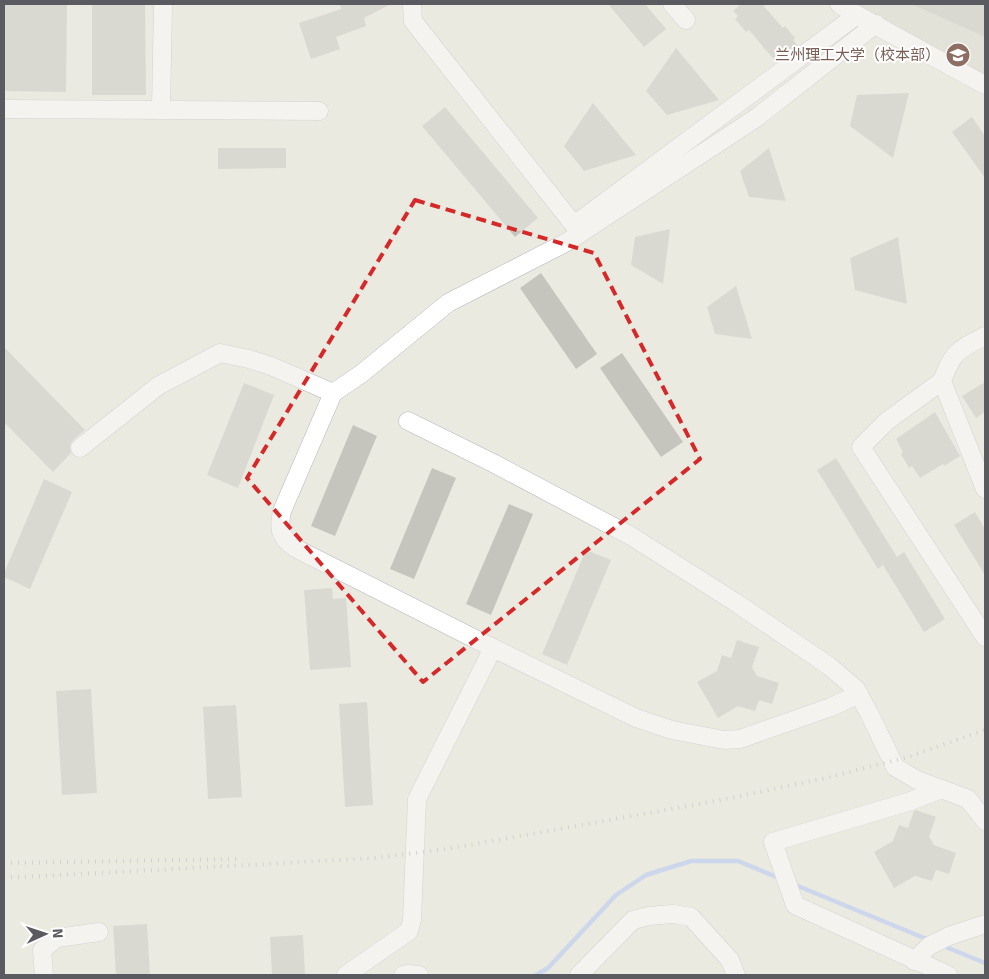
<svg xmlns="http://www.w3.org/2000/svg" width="989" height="979" font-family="Signika,'Noto Sans SC',sans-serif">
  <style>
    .education { fill: #dadacf }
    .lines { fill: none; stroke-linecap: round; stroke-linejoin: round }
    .stream { stroke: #a6c2f5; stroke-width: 4.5 }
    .building { fill: #c6c5bd }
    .minor-casing { stroke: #b6b7bc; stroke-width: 19 }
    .minor { stroke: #fff; stroke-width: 18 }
    .rail { stroke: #b1b2b2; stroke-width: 4; stroke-dasharray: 1 6; stroke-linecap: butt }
    .marked { fill: none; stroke: #d62828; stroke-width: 4; stroke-dasharray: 10 6; stroke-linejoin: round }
    .labels { text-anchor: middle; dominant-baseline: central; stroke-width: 4; stroke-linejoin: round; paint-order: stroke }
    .education-label { font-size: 15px; fill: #785e54; stroke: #fff; text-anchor: end }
  </style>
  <rect width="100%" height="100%" fill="#ebeae1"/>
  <polygon class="education" points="839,4 985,4 985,85"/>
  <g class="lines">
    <g class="stream">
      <polyline points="793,884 929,940"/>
      <polyline points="941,945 985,963"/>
      <polyline points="536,975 548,968 616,895 646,875 691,861 738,861 779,878"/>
    </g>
  </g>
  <g class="building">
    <polygon points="5,4 67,4 66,92 4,91"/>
    <polygon points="92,4 145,4 146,95 92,95"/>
    <polygon points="340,4 391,4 364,18 366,26 336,37 340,49 311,59 299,23 341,9"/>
    <polygon points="608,4 645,4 666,29 644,47"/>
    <polygon points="741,4 762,4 783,28 785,26 795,38 793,40 798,46 776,62 749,30 746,32 735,19 738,16 733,11"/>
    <polygon points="911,4 985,4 985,37 934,14"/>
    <polygon points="676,48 719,100 667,115 646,91"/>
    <polygon points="909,93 893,158 850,126 857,95"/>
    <polygon points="593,103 636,155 584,171 564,146"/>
    <polygon points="445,107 538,218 515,237 422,126"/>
    <polygon points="972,117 985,136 985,178 952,132"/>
    <polygon points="218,148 286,148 286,168 218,169"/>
    <polygon points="769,148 786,201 749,197 740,171"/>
    <polygon points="670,229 663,284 631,265 635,237"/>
    <polygon points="898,237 907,304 855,290 850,258"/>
    <polygon points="541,273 597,354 576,369 520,288"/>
    <polygon points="736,286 752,339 715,334 707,307"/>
    <polygon points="4,347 85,430 73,440 70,445 71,453 53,472 4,422"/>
    <polygon points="622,353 683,442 661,457 600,368"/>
    <polygon points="985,382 985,412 976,418 962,396"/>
    <polygon points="244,383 274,395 238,488 207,475"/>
    <polygon points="935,412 960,456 944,466 943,464 920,478 912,466 909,468 901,454 903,452 896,439"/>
    <polygon points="353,425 377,436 335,536 311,526"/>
    <polygon points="836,458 897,557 904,552 945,619 924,632 883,565 878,569 817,470"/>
    <polygon points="432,468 456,478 414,579 390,569"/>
    <polygon points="44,479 72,492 30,589 4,577 4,573"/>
    <polygon points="509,504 533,514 491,615 466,604"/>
    <polygon points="975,512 985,529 985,575 954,525"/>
    <polygon points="586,550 611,560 567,665 542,654"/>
    <polygon points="332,588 333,599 346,598 351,667 310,670 304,590"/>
    <polygon points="737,640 759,647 752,667 757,676 779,683 772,704 759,700 755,711 738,706 718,718 697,682 717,671 722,655 731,658"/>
    <polygon points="91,689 97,793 62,795 56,691"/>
    <polygon points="367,702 373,805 345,807 339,704"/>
    <polygon points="236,705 242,797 208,799 203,707"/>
    <polygon points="916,810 936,817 929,837 934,845 956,853 949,874 936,870 932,881 915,876 894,888 874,852 893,841 899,825 908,828 914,811"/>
    <polygon points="147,924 150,975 116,975 113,926"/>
    <polygon points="303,935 305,975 272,975 270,937"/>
  </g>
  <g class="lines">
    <defs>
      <g id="minor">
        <polyline points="412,4 413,21 574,225 857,15"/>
        <polyline points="672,4 686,20"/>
        <polyline points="839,4 857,15 985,85"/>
        <polyline points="4,109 319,111"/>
        <polyline points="161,109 163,4"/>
        <path d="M985 336C958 350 953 351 942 381L985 489"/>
        <polyline points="942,381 887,421 861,447 985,637"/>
        <path d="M333 393 282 511C278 530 280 537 295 548L493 648 636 718 672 730 724 740 740 739 831 707 859 694"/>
        <polyline points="408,421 493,463 631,536 735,602 829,666 856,689 869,713 895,767 917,780 968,799 985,821"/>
        <polyline points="80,448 158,386 220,353 249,359 271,366 333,393 361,374 448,303 567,242 756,118 876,24"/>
        <polyline points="942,789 908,802 773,842 795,905 948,975"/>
        <polyline points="914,961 929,946 949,936 985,924"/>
        <polyline points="44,975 42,950 57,938 99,932"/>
        <polyline points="346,975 409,931 412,920 417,799 493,648"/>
        <polyline points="403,975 408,974 419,975"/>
        <polyline points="579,975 633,920 649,916 673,914 691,917 730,960 736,975"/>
      </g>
    </defs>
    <use href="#minor" class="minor-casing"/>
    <use href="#minor" class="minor"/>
    <g class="rail">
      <polyline points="4,863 236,859"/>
      <polyline points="4,877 25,877 376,858 447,849 721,800 826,778 908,757 985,730"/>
    </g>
  </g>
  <path d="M0 0H989V979H0ZM415 200 594 253 700 459 423 682 247 478Z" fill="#ebeae1" fill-opacity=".55" fill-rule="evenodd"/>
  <path class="marked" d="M415 200 594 253 700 459 423 682 247 478Z"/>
  <defs>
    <symbol id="university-disc" viewBox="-11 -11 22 22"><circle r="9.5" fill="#8d6e63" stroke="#fff"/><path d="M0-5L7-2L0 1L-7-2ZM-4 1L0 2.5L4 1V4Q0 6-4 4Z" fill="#fff"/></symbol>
  </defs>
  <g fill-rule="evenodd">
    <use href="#university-disc" x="944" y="41" width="28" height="28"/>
  </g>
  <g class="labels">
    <g class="education-label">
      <text x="940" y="55">兰州理工大学（校本部）</text>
    </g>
  </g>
  <rect width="989" height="979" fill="none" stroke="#595b60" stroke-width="10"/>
  <g transform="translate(45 934) rotate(87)" stroke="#ffffff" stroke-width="4" paint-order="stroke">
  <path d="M0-4L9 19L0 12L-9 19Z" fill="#595b60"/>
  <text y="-8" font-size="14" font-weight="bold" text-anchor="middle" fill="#595b60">N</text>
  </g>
</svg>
